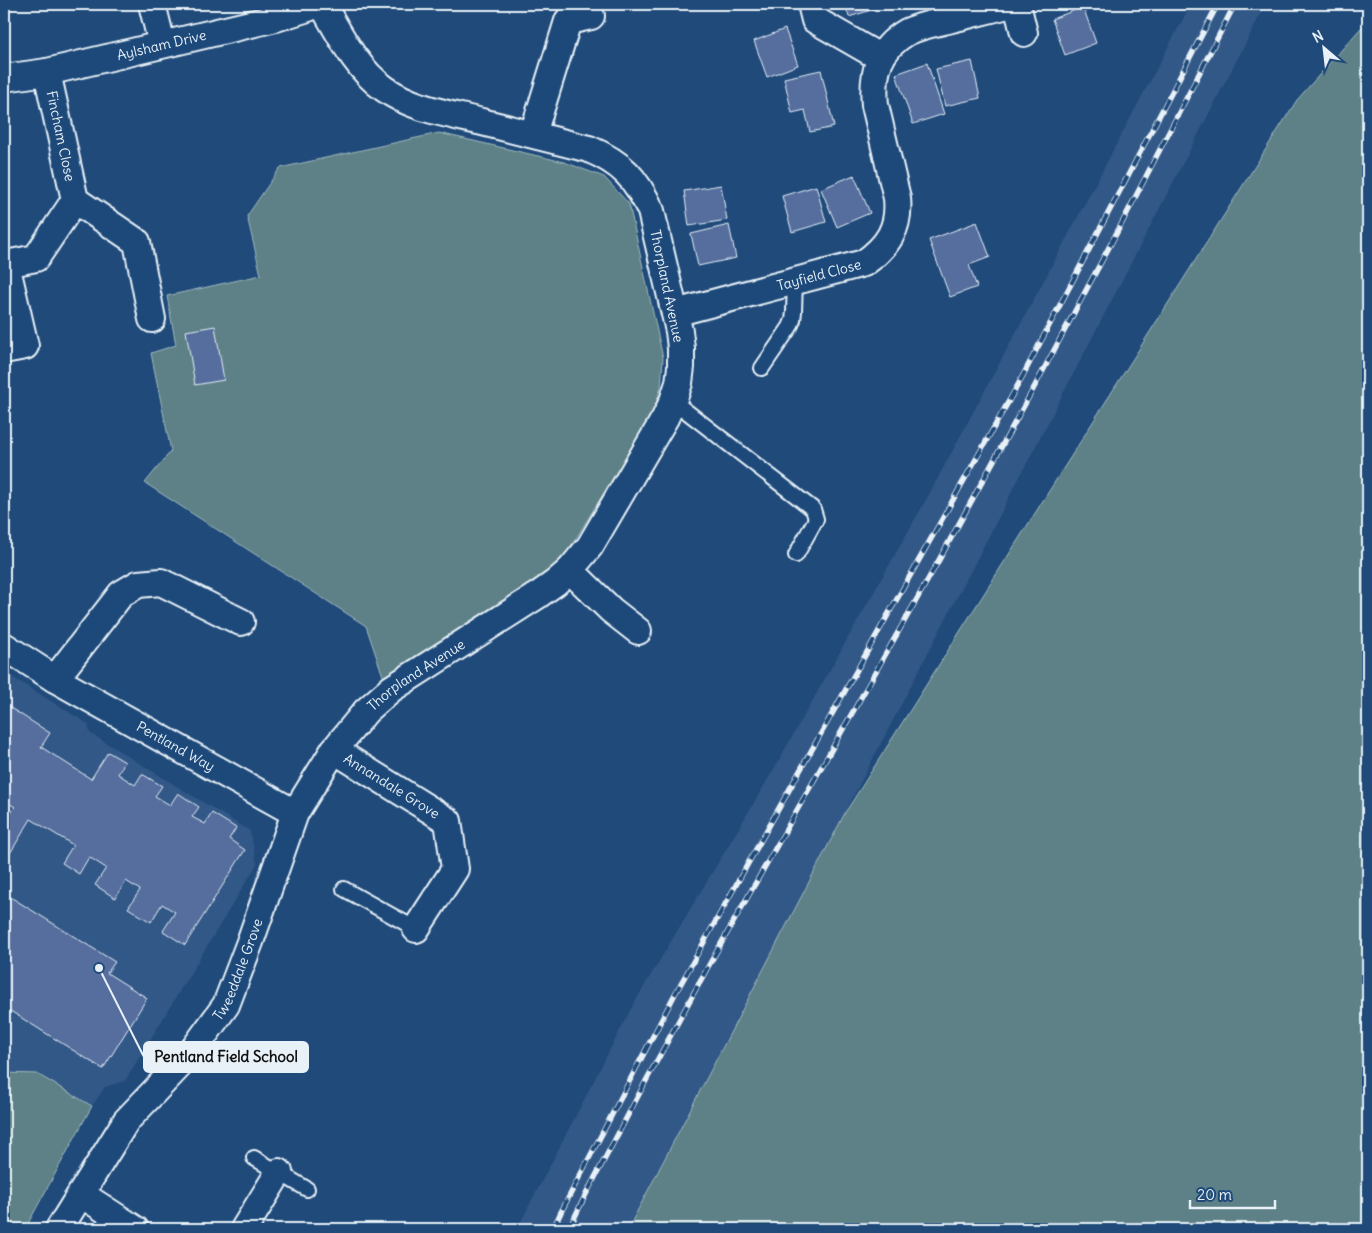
<svg xmlns="http://www.w3.org/2000/svg" width="1372" height="1233" font-family="Delius,sans-serif">
  <style>
    .built { fill: #335887 }
    .green { fill: #5d8186; stroke: #a2b9bf }
    .building { fill: #546e9e; stroke: #e8f1f8 }
    .lines { fill: none; stroke-linecap: round; stroke-linejoin: round }
    .lane-casing { stroke: #e8f1f8; stroke-width: 18 }
    .street-casing { stroke: #e8f1f8; stroke-width: 30 }
    .lane { stroke: #1f4a7a; stroke-width: 14 }
    .street { stroke: #1f4a7a; stroke-width: 26 }
    .rail-casing { stroke: #e8f1f8; stroke-width: 5.5 }
    .rail { stroke: #1f4a7a; stroke-width: 4; stroke-dasharray: 11; stroke-linecap: butt }
    .labels { text-anchor: middle; dominant-baseline: central; stroke-width: 5; stroke-linejoin: round; paint-order: stroke }
    .street-label { font-size: 14px; fill: #e8f1f8; stroke: #1f4a7a }
    .leader { fill: none; stroke: #e8f1f8; stroke-width: 2 }
    .callout-dot { fill: #e8f1f8; stroke: #1f4a7a; stroke-width: 2 }
    .callout { fill: #e8f1f8; stroke: #e8f1f8; stroke-width: 2 }
    .callout-label { font-size: 15px; text-anchor: middle; font-weight: bold; fill: #111 }
  </style>
  <rect width="100%" height="100%" fill="#1f4a7a"/>
  <filter id="ink" filterUnits="userSpaceOnUse"><feTurbulence type="fractalNoise" baseFrequency=".02" numOctaves="2"/><feDisplacementMap in="SourceGraphic" scale="10" xChannelSelector="R" yChannelSelector="G"/><feConvolveMatrix kernelMatrix="1 2 1 2 8 2 1 2 1" color-interpolation-filters="sRGB"/></filter>
  <g filter="url(#ink)">
    <g class="built">
      <polygon points="1191,4 1266,4 628,1229 517,1229 633,1005 771,774 927,498 1042,284"/>
      <polygon points="4,672 88,724 90,733 250,831 257,864 125,1081 105,1087 92,1106 37,1074 4,1073"/>
    </g>
    <g class="green">
      <polygon points="1368,22 1368,1229 628,1229 845,813 1297,100 1360,29"/>
      <polygon points="439,133 564,162 604,177 629,204 663,358 661,387 653,413 573,543 555,568 529,590 384,679 366,626 145,483 171,451 151,353 176,345 167,296 261,275 247,216 280,168"/>
      <polygon points="4,1073 37,1074 92,1106 25,1229 4,1229"/>
    </g>
    <g class="building">
      <polygon points="845,4 886,4 887,5 849,17"/>
      <polygon points="1045,4 1074,4 1046,9"/>
      <polygon points="1083,7 1096,43 1065,55 1052,19"/>
      <polygon points="785,29 798,65 767,77 754,41"/>
      <polygon points="972,61 980,98 945,106 936,69"/>
      <polygon points="927,63 944,114 913,124 896,74"/>
      <polygon points="821,70 834,127 810,132 805,110 792,113 784,78"/>
      <polygon points="854,175 870,213 837,227 821,189"/>
      <polygon points="721,185 727,220 689,226 684,191"/>
      <polygon points="816,186 826,222 792,232 782,196"/>
      <polygon points="977,222 990,257 969,265 977,287 950,297 929,240"/>
      <polygon points="729,225 736,258 698,266 691,234"/>
      <polygon points="215,326 224,380 195,385 186,331"/>
      <polygon points="4,704 50,733 41,747 91,779 108,752 125,762 118,774 135,785 142,774 162,786 155,796 170,805 178,793 199,807 192,817 205,824 212,813 236,828 229,839 245,850 185,945 163,931 175,912 162,904 151,922 128,908 140,890 126,881 115,898 95,885 106,868 89,857 79,874 62,863 73,845 31,819 4,863 4,824 15,807 4,800"/>
      <polygon points="4,893 115,962 107,973 147,998 103,1069 4,1007"/>
    </g>
    <g class="lines">
      <defs>
        <g id="lane">
          <polyline points="762,368 790,327 793,320 794,312 795,281"/>
          <polyline points="673,401 813,509 816,519 796,555"/>
          <polyline points="344,889 416,929"/>
          <polyline points="254,1158 307,1189"/>
        </g>
        <g id="street">
          <polyline points="152,4 162,44"/>
          <polyline points="811,4 815,20 881,58"/>
          <polyline points="1017,4 1024,33"/>
          <path id="s1" d="M4 78 47 72 276 18 308 8 319 4"/>
          <polyline points="533,134 568,21 591,16"/>
          <polyline points="75,200 137,242 152,319"/>
          <path id="s2" d="M675 313 864 263C888 246 900 228 897 198L875 105C872 73 878 49 907 32 919 26 935 23 948 20 969 15 991 9 1012 4"/>
          <polyline points="4,350 25,346 6,264 36,258 75,200 47,72"/>
          <polyline points="570,570 611,610 638,631"/>
          <path id="s3" d="M4 646 55 679 295 813"/>
          <polyline points="55,679 121,594 138,584 161,582 241,622"/>
          <path id="s4" d="M334 750 448 821 455 869 416 929"/>
          <polyline points="81,1194 135,1229"/>
          <path id="s5" d="M59 1229 126 1121 191 1053 226 1005 250 942 295 813 334 750 366 711 391 689 538 595 555 583 570 570 590 546 665 418 673 401 679 383 681 367V348L679 331 651 211C636 178 622 163 589 149 554 140 518 131 482 122 450 114 413 109 385 89 356 69 339 33 322 4"/>
          <polyline points="244,1229 279,1172"/>
        </g>
      </defs>
      <use href="#lane" class="lane-casing"/>
      <use href="#street" class="street-casing"/>
      <use href="#lane" class="lane"/>
      <use href="#street" class="street"/>
      <defs>
        <g id="rail">
          <polyline points="553,1229 561,1212 675,994 793,783 1019,383 1218,4"/>
          <polyline points="569,1229 583,1200 647,1079 709,965 934,569 1036,384 1123,221 1235,4"/>
        </g>
      </defs>
      <use href="#rail" class="rail-casing"/>
      <use href="#rail" class="rail"/>
    </g>
  </g>
  <g class="labels">
    <g class="street-label">
      <text stroke="none"><textPath href="#s1" startOffset="161">Aylsham Drive</textPath></text>
      <text transform="translate(61 136) rotate(78)">Fincham Close</text>
      <text stroke="none"><textPath href="#s2" startOffset="149">Tayfield Close</textPath></text>
      <text transform="translate(667 286) rotate(78)">Thorpland Avenue</text>
      <text stroke="none"><textPath href="#s5" startOffset="671">Thorpland Avenue</textPath></text>
      <text stroke="none"><textPath href="#s3" startOffset="199">Pentland Way</textPath></text>
      <text stroke="none"><textPath href="#s4" startOffset="68">Annandale Grove</textPath></text>
      <text stroke="none"><textPath href="#s5" startOffset="318">Tweeddale Grove</textPath></text>
    </g>
  </g>
  <path class="leader" d="M99 968L144 1057"/>
  <circle class="callout-dot" cx="99" cy="968" r="5"/>
  <rect class="callout" x="144" y="1042" width="164" height="30" rx="5"/>
  <g class="callout-label">
    <text x="226" y="1062">Pentland Field School</text>
  </g>
  <rect width="1372" height="1233" fill="none" stroke="#1f4a7a" stroke-width="20"/>
  <rect x="10" y="10" width="1352" height="1213" fill="none" stroke="#e8f1f8" stroke-width="2" filter="url(#ink)"/>
  <g transform="translate(1324 48) rotate(332)" stroke="#1f4a7a" stroke-width="4" paint-order="stroke">
  <path d="M0-4L9 19L0 12L-9 19Z" fill="#e8f1f8"/>
  <text y="-8" font-size="14" font-weight="bold" text-anchor="middle" fill="#e8f1f8">N</text>
  </g>
  <path d="M1190 1200v8h85v-8" fill="none" stroke="#e8f1f8" stroke-width="2.5"/>
  <text x="1197" y="1200" font-size="15" fill="#e8f1f8" stroke="#1f4a7a" stroke-width="4" paint-order="stroke">20 m</text>
</svg>
